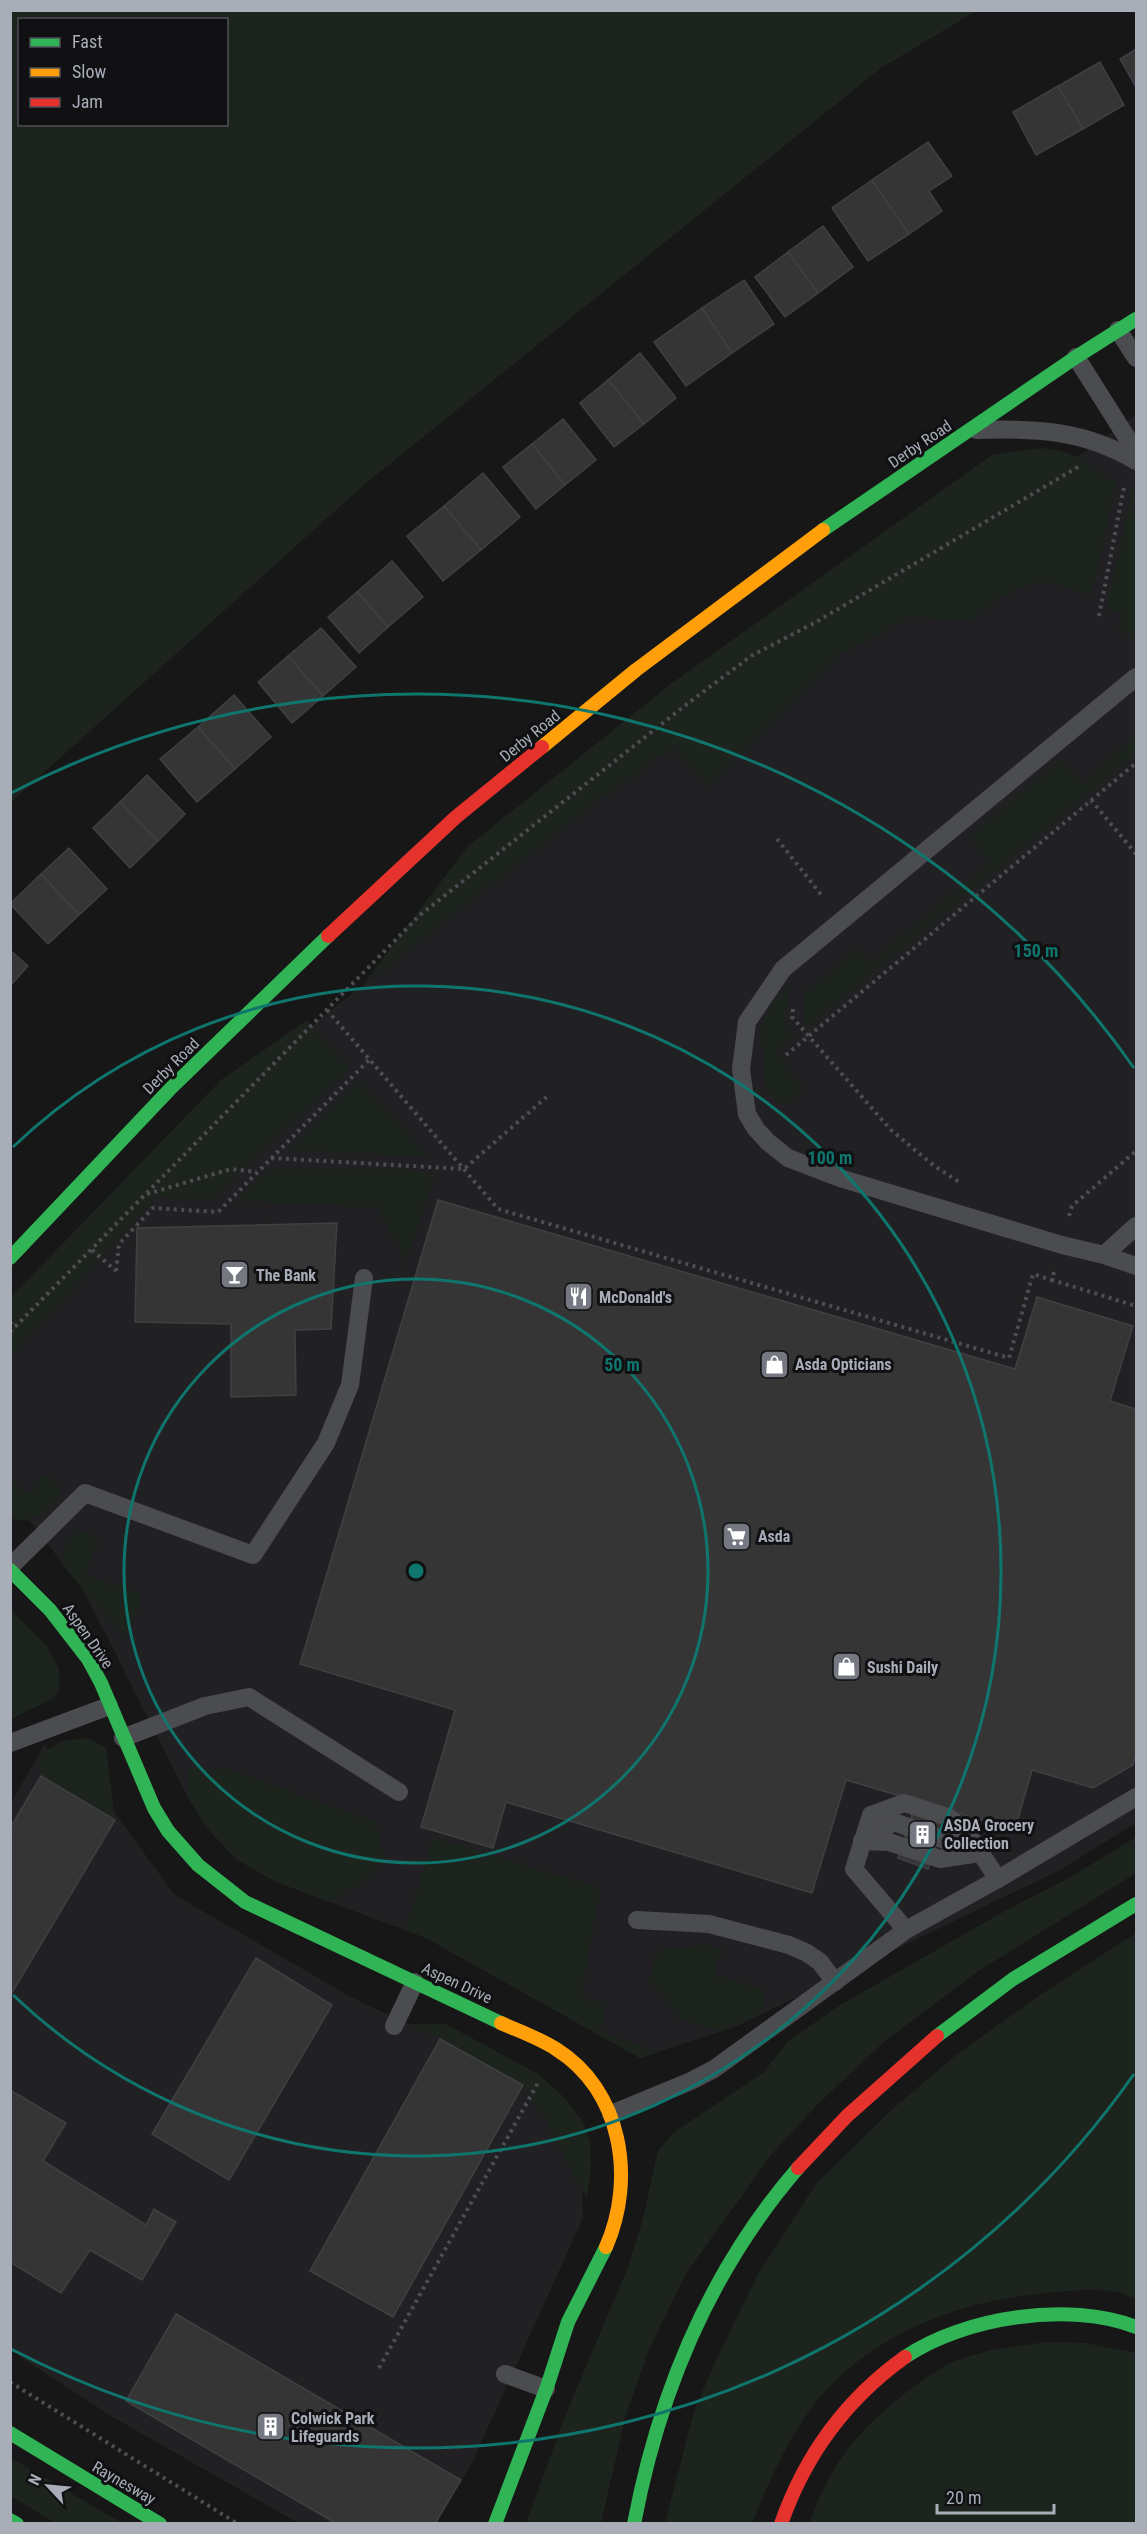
<svg xmlns="http://www.w3.org/2000/svg" width="1147" height="2534" font-family="'Roboto Condensed',sans-serif">
  <style>
    .built { fill: #212123 }
    .green { fill: #1d241e; fill-rule: evenodd }
    .building { fill: #353536; stroke: #3f4043; stroke-width: 1.5 }
    .lines { fill: none; stroke-linecap: round; stroke-linejoin: round }
    .path { stroke: #4d4e52; stroke-width: 4; stroke-dasharray: 3 4.5; stroke-linecap: butt }
    .lane { stroke: #4b4c50; stroke-width: 18 }
    .fast { stroke: #30b455; stroke-width: 14 }
    .slow { stroke: #ff9f0a; stroke-width: 14 }
    .jam { stroke: #e5322d; stroke-width: 14 }
    .ring { fill: none; stroke: #0f766e; stroke-width: 3 }
    .labels { text-anchor: middle; dominant-baseline: central; stroke-width: 6; stroke-linejoin: round; paint-order: stroke }
    .street-label { font-size: 16px; fill: #a8adb8; stroke: #111113 }
    .poi-label { font-size: 16px; font-weight: bold; fill: #a8adb8; stroke: #111113; text-anchor: start }
    .centre { fill: #0f766e; stroke: #111113; stroke-width: 3 }
    .ring-label { font-size: 18px; text-anchor: middle; font-weight: bold; fill: #0f766e; stroke: #111113; stroke-width: 6; stroke-linejoin: round; paint-order: stroke }
  </style>
  <rect width="100%" height="100%" fill="#171717"/>
  <g class="built">
    <polygon points="1136,415 1136,1823 1058,1871 737,2026 640,2058 426,1938 276,1882 236,1859 207,1828 187,1796 85,1593 11,1496 10,1357 316,1022 599,800"/>
    <polygon points="44,1745 108,1804 175,1895 351,1997 440,2039 523,2085 582,2147 583,2218 471,2465 435,2523 298,2523 111,2416 11,2351 11,1803"/>
  </g>
  <g class="green">
    <path d="M11 10H976V11L881 68 365 484 11 802ZM20 20H226V124H20Z"/>
    <path d="M1040 448C1081 452 1084 463 1116 483L1091 598C1038 568 1013 586 970 621L909 617 842 653 708 787 674 746 599 800 363 985 467 847 672 683 992 455Z"/>
    <polygon points="1132,488 1136,496 1136,645 1119,626 1124,617 1107,608"/>
    <polygon points="1136,737 1136,753 808,1027 802,1020 805,993 857,949 869,964 990,863 969,837 1061,760 1082,784"/>
    <polygon points="791,983 784,1021 794,1035 776,1053 804,1088 787,1104 779,1103 766,1090 761,1029 770,1005"/>
    <polygon points="307,1020 349,1069 210,1200 156,1197 11,1357 11,1297 221,1080"/>
    <polygon points="360,1081 428,1157 288,1150"/>
    <polygon points="270,1169 411,1170 434,1175 405,1266 405,1256 376,1207 236,1201"/>
    <path d="M45 1474 54 1481 60 1494C48 1509 32 1528 11 1518V1478L28 1494Z"/>
    <polygon points="79,1530 91,1532 97,1543 85,1576 142,1594 127,1639 85,1593 61,1561 67,1541"/>
    <polygon points="11,1610 47,1646 59,1669 59,1689 54,1698 11,1719"/>
    <polygon points="88,1738 106,1748 115,1820 41,1776 39,1755 62,1741"/>
    <polygon points="188,1768 230,1770 375,1822 384,1856 370,1878 329,1901 276,1882 236,1859 207,1828 187,1796"/>
    <polygon points="433,1837 600,1888 581,1997 606,2005 601,2031 656,2053 640,2058 426,1938 405,1930"/>
    <polygon points="1136,1837 1136,1873 977,1972 885,2041 817,2105 771,2155 687,2272 650,2347 626,2414 601,2523 526,2523 566,2414 628,2267 642,2222 658,2151 674,2132 764,2072 787,2042 840,2005 1012,1907 1069,1878"/>
    <path d="M1136 1933V2299C1128 2296 1119 2291 1111 2291 1084 2288 1055 2292 1029 2295 953 2304 872 2336 821 2396 790 2433 770 2479 752 2523H665L695 2408 718 2356 758 2274 816 2184 889 2112 956 2055 1040 1995Z"/>
    <polygon points="708,1945 721,1951 714,1975 765,1989 762,2014 721,2031 683,2020 649,1981 657,1950"/>
    <polygon points="409,2024 446,2024 538,2074 560,2093 581,2119 590,2141 591,2168 587,2198 534,2100 523,2085 440,2039"/>
    <path d="M1048 2342 1085 2343 1136 2353V2523H810C816 2502 836 2462 850 2446 874 2417 923 2374 958 2360 986 2349 1018 2346 1048 2342Z"/>
    <polygon points="10,2458 11,2458 122,2523 55,2523 11,2496"/>
  </g>
  <g class="building">
    <polygon points="1136,49 1136,87 1120,59"/>
    <polygon points="1100,62 1124,105 1083,129 1058,86"/>
    <polygon points="1058,86 1083,129 1036,155 1013,112"/>
    <polygon points="928,142 952,176 929,191 942,211 909,234 872,180"/>
    <polygon points="872,180 909,234 868,261 832,208"/>
    <polygon points="823,226 853,267 818,293 788,252"/>
    <polygon points="788,252 818,293 785,317 755,277"/>
    <polygon points="744,280 774,324 732,353 702,308"/>
    <polygon points="702,308 732,353 686,386 654,342"/>
    <polygon points="640,353 676,398 644,424 608,380"/>
    <polygon points="608,380 644,424 614,447 580,403"/>
    <polygon points="563,419 596,460 565,485 532,444"/>
    <polygon points="532,444 565,485 536,509 503,467"/>
    <polygon points="483,473 520,517 481,550 444,506"/>
    <polygon points="444,506 481,550 443,581 407,536"/>
    <polygon points="392,561 423,597 388,627 357,592"/>
    <polygon points="357,592 388,627 359,653 328,617"/>
    <polygon points="321,628 356,667 323,696 288,656"/>
    <polygon points="288,656 323,696 292,723 258,682"/>
    <polygon points="234,695 271,737 235,769 198,727"/>
    <polygon points="198,727 235,769 197,802 160,759"/>
    <polygon points="147,775 185,814 158,841 120,802"/>
    <polygon points="120,802 158,841 130,868 93,828"/>
    <polygon points="69,848 107,889 79,915 41,874"/>
    <polygon points="41,874 79,915 48,944 10,904"/>
    <polygon points="10,950 28,966 10,986"/>
    <polygon points="438,1200 1015,1369 1037,1297 1133,1326 1110,1401 1136,1409 1136,1752 1133,1765 1093,1788 1032,1770 1018,1819 998,1825 846,1780 812,1893 506,1802 493,1848 421,1827 455,1710 300,1664"/>
    <polygon points="337,1223 331,1329 295,1330 296,1395 231,1397 231,1324 135,1322 137,1228"/>
    <polygon points="41,1776 115,1820 10,1996 10,1828"/>
    <polygon points="916,1802 947,1810 928,1869 898,1858"/>
    <polygon points="256,1958 332,2005 229,2180 152,2134"/>
    <polygon points="440,2039 523,2085 393,2317 310,2271"/>
    <polygon points="10,2090 66,2123 43,2161 146,2225 154,2209 176,2222 142,2280 90,2250 61,2293 10,2262"/>
    <polygon points="176,2314 461,2480 435,2524 337,2524 126,2401"/>
  </g>
  <g class="lines">
    <g class="path">
      <polyline points="1099,616 1124,487"/>
      <polyline points="1091,800 1136,854"/>
      <polyline points="777,839 823,897"/>
      <polyline points="793,1009 792,1017 891,1130 933,1165 959,1182"/>
      <polyline points="327,1010 498,1209 1009,1358 1033,1274 1052,1280"/>
      <polyline points="786,1055 1136,763"/>
      <polyline points="271,1158 464,1169 550,1094"/>
      <polyline points="147,1194 231,1169 256,1172"/>
      <polyline points="1069,1216 1072,1206 1136,1151"/>
      <polyline points="92,1250 116,1271"/>
      <polyline points="116,1271 119,1244 153,1208 218,1212 370,1059"/>
      <polyline points="1054,1272 1052,1280 1136,1306"/>
      <polyline points="10,1322 16,1327"/>
      <polyline points="10,1332 420,915 687,704 751,656 816,622 1078,467"/>
      <polyline points="379,2368 539,2081"/>
      <polyline points="10,2382 238,2524"/>
    </g>
    <g class="lane">
      <polyline points="1118,330 1136,358"/>
      <polyline points="1076,357 1136,452"/>
      <path d="M976 430C1036 428 1084 430 1136 461"/>
      <polyline points="1136,677 783,969 747,1022 741,1069 747,1114 756,1129 768,1142 788,1158 843,1179 1062,1245 1104,1255 1136,1226"/>
      <polyline points="1104,1255 1136,1266"/>
      <polyline points="10,1567 85,1493 253,1555 326,1443 350,1385 364,1278"/>
      <polyline points="123,1738 205,1706 249,1697 399,1792"/>
      <polyline points="10,1743 109,1706"/>
      <polyline points="862,1841 894,1822 981,1853"/>
      <polyline points="862,1841 889,1842 940,1859 980,1853"/>
      <polyline points="637,1920 709,1924 789,1945 807,1953 820,1962 835,1982"/>
      <polyline points="906,1930 854,1869 871,1815 904,1803 948,1817 965,1830 998,1879"/>
      <polyline points="394,2026 415,1982"/>
      <polyline points="611,2114 691,2081 714,2069 906,1930 998,1879 1136,1797"/>
      <polyline points="505,2374 546,2389"/>
    </g>
    <g class="fast">
      <polyline points="823,530 1076,357 1136,319"/>
      <polyline points="10,1258 172,1087 328,936"/>
      <polyline points="10,1570 50,1610 88,1659 101,1683 154,1808 168,1831 198,1865 245,1902 501,2023"/>
      <polyline points="937,2036 1013,1979 1136,1904"/>
      <path d="M905 2357C964 2317 1069 2301 1136 2327"/>
      <polyline points="10,2433 160,2524"/>
      <polyline points="10,2520 17,2524"/>
      <polyline points="495,2524 547,2387 568,2322 606,2247"/>
      <path d="M634 2524C659 2392 710 2270 798 2168"/>
    </g>
    <g class="slow">
      <polyline points="542,747 636,670 823,530"/>
      <path d="M501 2023C519 2031 539 2038 556 2049 622 2090 636 2179 606 2247"/>
    </g>
    <g class="jam">
      <polyline points="328,936 456,817 542,747"/>
      <polyline points="798,2168 847,2116 937,2036"/>
      <path d="M781 2524C805 2455 845 2400 905 2357"/>
    </g>
  </g>
  <g class="ring">
    <circle cx="416" cy="1571" r="292"/>
    <path d="M13 1147A585 585 0 1 1 13 1995"/>
    <path d="M1134 2074A877 877 0 0 1 11 2349M11 793A877 877 0 0 1 1134 1068"/>
  </g>
  <defs>
    <symbol id="bar-square" viewBox="-11 -11 22 22"><rect x="-9" y="-9" width="18" height="18" rx="4" fill="#757880" stroke="#111113"/><path d="M-6-5H6L.8 .8V4.5H3.5V6h-7V4.5H-.8V.8Z" fill="#fff"/></symbol>
    <symbol id="restaurant-square" viewBox="-11 -11 22 22"><rect x="-9" y="-9" width="18" height="18" rx="4" fill="#757880" stroke="#111113"/><path d="M-5-6h1v4h1v-4h1v4h1v-4h1v5L-1.5 .5V6h-2V.5L-5-1ZM5-6V6H3V1.5H1.5Q1.5-4 5-6Z" fill="#fff"/></symbol>
    <symbol id="shop-square" viewBox="-11 -11 22 22"><rect x="-9" y="-9" width="18" height="18" rx="4" fill="#757880" stroke="#111113"/><path d="M-5-2.5h2.3a2.7 3.5 0 0 1 5.4 0H5L5.5 6h-11ZM-1.5-2.5h3a1.5 2.3 0 0 0-3 0Z" fill="#fff"/></symbol>
    <symbol id="supermarket-square" viewBox="-11 -11 22 22"><rect x="-9" y="-9" width="18" height="18" rx="4" fill="#757880" stroke="#111113"/><path d="M-6-5.5h2.5l.6 2H6L4.5 2H-2.5L-4.4-4H-6ZM-1.5 3.2a1.3 1.3 0 1 0 .1 0ZM3 3.2a1.3 1.3 0 1 0 .1 0Z" fill="#fff"/></symbol>
    <symbol id="building-square" viewBox="-11 -11 22 22"><rect x="-9" y="-9" width="18" height="18" rx="4" fill="#757880" stroke="#111113"/><path d="M-4-6H4V6H1V3H-1V6H-4ZM-2.5-4.3h1.7v1.8h-1.7ZM.8-4.3h1.7v1.8H.8ZM-2.5-1h1.7V.8h-1.7ZM.8-1h1.7V.8H.8Z" fill="#fff"/></symbol>
  </defs>
  <g fill-rule="evenodd">
    <use href="#bar-square" x="218" y="1258" width="33" height="33"/>
    <use href="#restaurant-square" x="562" y="1280" width="33" height="33"/>
    <use href="#shop-square" x="758" y="1348" width="33" height="33"/>
    <use href="#supermarket-square" x="720" y="1520" width="33" height="33"/>
    <use href="#shop-square" x="830" y="1650" width="33" height="33"/>
    <use href="#building-square" x="906" y="1818" width="33" height="33"/>
    <use href="#building-square" x="254" y="2410" width="33" height="33"/>
  </g>
  <g class="labels">
    <g class="street-label">
      <text transform="translate(920 444) rotate(-34)">Derby Road</text>
      <text transform="translate(530 736) rotate(-39)">Derby Road</text>
      <text transform="translate(171 1066) rotate(-45)">Derby Road</text>
      <text transform="translate(88 1636) rotate(55)">Aspen Drive</text>
      <text transform="translate(457 1983) rotate(25)">Aspen Drive</text>
      <text transform="translate(124 2483) rotate(30)">Raynesway</text>
    </g>
    <g class="poi-label">
      <text x="256" y="1275">The Bank</text>
      <text x="599" y="1297">McDonald's</text>
      <text x="795" y="1364">Asda Opticians</text>
      <text x="758" y="1536">Asda</text>
      <text x="867" y="1667">Sushi Daily</text>
      <text x="944" y="1825">ASDA Grocery<tspan x="944" dy="18">Collection</tspan></text>
      <text x="291" y="2418">Colwick Park<tspan x="291" dy="18">Lifeguards</tspan></text>
    </g>
  </g>
  <circle cx="416" cy="1571" r="9" class="centre"/>
  <g class="ring-label">
    <text x="1036" y="957">150 m</text>
    <text x="830" y="1164">100 m</text>
    <text x="622" y="1371">50 m</text>
  </g>
  <rect width="1147" height="2534" fill="none" stroke="#a8adb8" stroke-width="24"/>
  <rect x="18" y="18" width="210" height="108" fill="#111113" stroke="#4d4f55" stroke-width="1.5"/>
  <rect x="30" y="38" width="30" height="9" fill="#30b455" stroke="#4d4f55" stroke-width="1.5"/>
  <text x="72" y="48" font-size="18" fill="#a8adb8">Fast</text>
  <rect x="30" y="68" width="30" height="9" fill="#ff9f0a" stroke="#4d4f55" stroke-width="1.5"/>
  <text x="72" y="78" font-size="18" fill="#a8adb8">Slow</text>
  <rect x="30" y="98" width="30" height="9" fill="#e5322d" stroke="#4d4f55" stroke-width="1.5"/>
  <text x="72" y="108" font-size="18" fill="#a8adb8">Jam</text>
  <g transform="translate(48 2486) rotate(296)" stroke="#111113" stroke-width="4.5" paint-order="stroke">
  <path d="M0-4.5L10 22L0 15L-10 22Z" fill="#a8adb8"/>
  <text y="-9" font-size="16" font-weight="bold" text-anchor="middle" fill="#a8adb8">N</text>
  </g>
  <path d="M937 2504v9h117v-9" fill="none" stroke="#a8adb8" stroke-width="3"/>
  <text x="946" y="2504" font-size="18" fill="#a8adb8" stroke="#111113" stroke-width="4.5" paint-order="stroke">20 m</text>
</svg>
